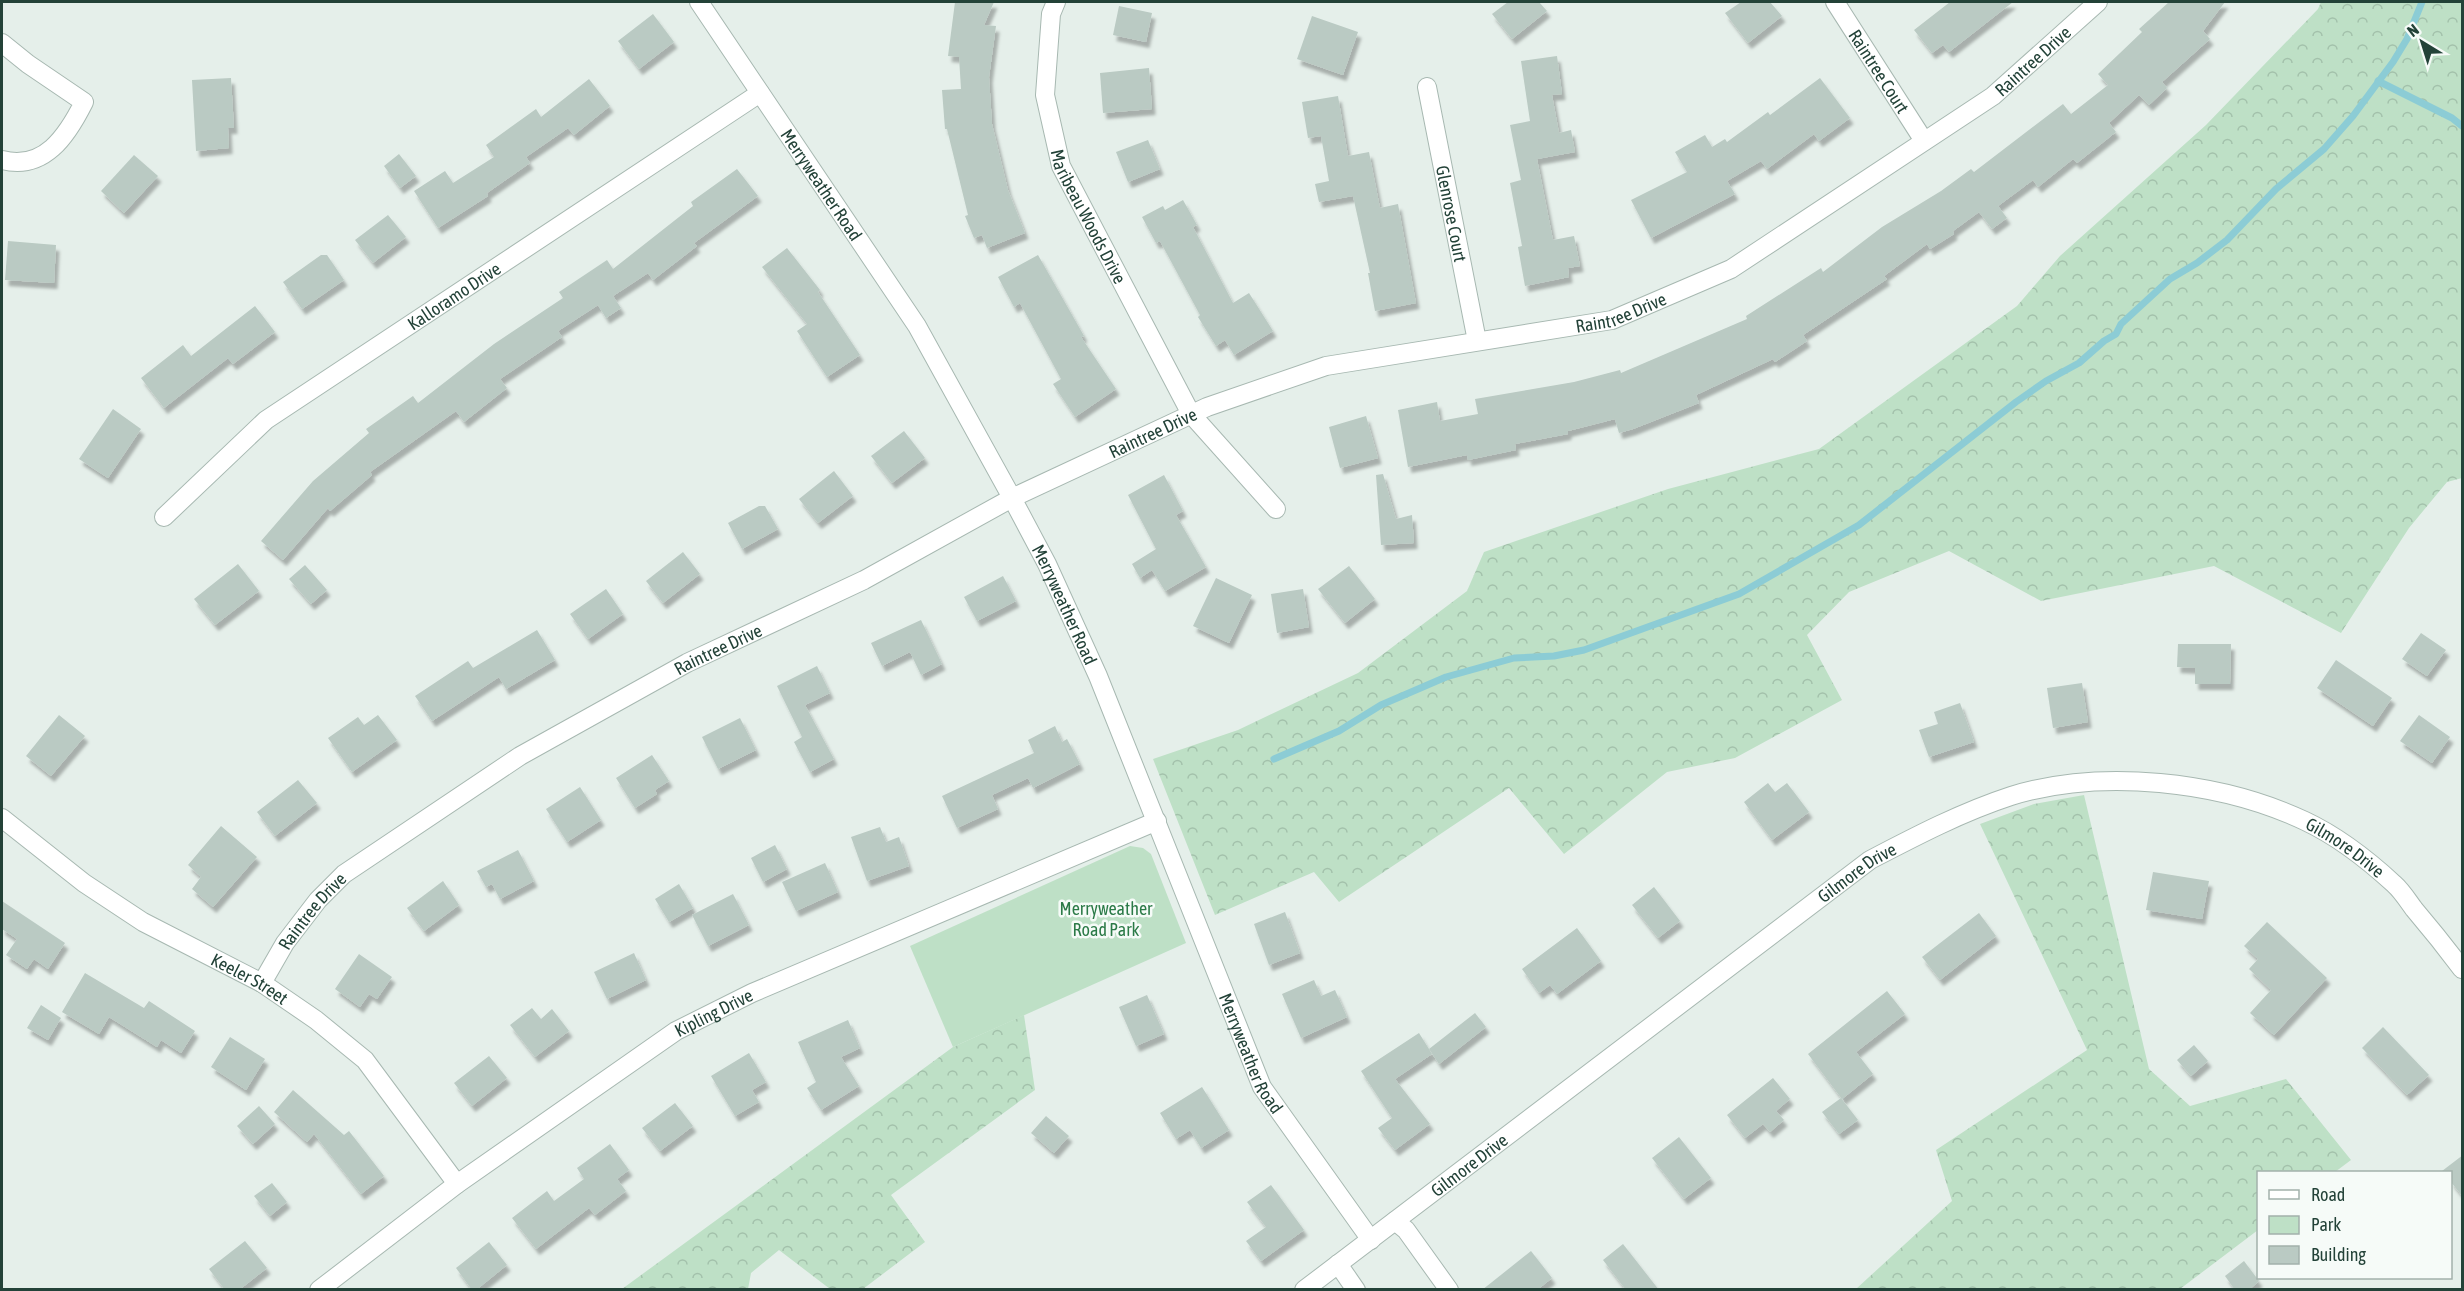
<svg xmlns="http://www.w3.org/2000/svg" width="2464" height="1291" font-family="'Asap Condensed',sans-serif">
  <style>
    .forest { fill: url(#forest-crowns) }
    .green { fill: #bee0c6 }
    .lines { fill: none; stroke-linecap: round; stroke-linejoin: round }
    .stream { stroke: #8cccd5; stroke-width: 7 }
    .building { fill: #bacac3; filter: url(#shadow) }
    .minor-casing { stroke: #a7b8b1; stroke-width: 20 }
    .minor { stroke: #fff; stroke-width: 18 }
    .labels { text-anchor: middle; dominant-baseline: central; stroke-width: 5; stroke-linejoin: round; paint-order: stroke }
    .street-label { font-size: 18px; fill: #234238; stroke: #f6fbf8 }
    .park-label { font-size: 18px; fill: #2b7a47; stroke: #f6fbf8 }
  </style>
  <defs>
    <pattern id="forest-crowns" width="20" height="18" patternUnits="userSpaceOnUse" patternTransform="scale(1.5)"><rect width="20" height="18" fill="#bee0c6"/><path d="M2 6a3 3 0 1 1 6 0M12 15a3 3 0 1 1 6 0" fill="none" stroke="#a3c1ab"/></pattern>
    <filter id="shadow"><feDropShadow dx="3.5" dy="6" stdDeviation="1.5" flood-color="#0004"/></filter>
  </defs>
  <rect width="100%" height="100%" fill="#e5efea"/>
  <g class="forest">
    <polygon points="2321,2 2462,2 2462,478 2447,482 2409,528 2341,633 2214,566 2041,601 1949,551 1849,592 1807,635 1842,700 1735,758 1667,772 1564,854 1509,788 1339,902 1314,872 1215,915 1153,759 1238,730 1358,673 1467,591 1484,552 1668,489 1819,449 2017,306 2060,256 2206,125 2318,9"/>
    <polygon points="2084,795 2149,1069 2190,1106 2286,1079 2351,1160 2335,1172 2258,1172 2258,1230 2180,1289 1856,1289 1952,1201 1936,1150 2087,1050 1980,824 2034,804"/>
    <polygon points="1024,1015 1035,1090 891,1195 925,1242 863,1289 830,1289 779,1250 751,1273 748,1289 622,1289 953,1047"/>
  </g>
  <polygon class="green" points="1130,846 1143,848 1151,854 1186,943 953,1047 910,946"/>
  <g class="lines">
    <g class="stream">
      <polyline points="2378,81 2452,118 2462,126"/>
      <polyline points="1274,759 1339,731 1381,705 1446,677 1514,658 1554,656 1584,650 1739,594 1859,525 2016,402 2046,381 2079,363 2104,341 2116,334 2121,324 2170,279 2197,263 2227,240 2276,189 2324,149 2353,116 2393,62 2407,39 2422,2"/>
    </g>
  </g>
  <g class="building">
    <polygon points="955,2 994,2 984,25 996,26 989,77 992,124 1008,190 1025,233 987,248 982,235 974,238 965,216 968,215 947,129 945,129 942,90 961,89 959,57 948,56"/>
    <polygon points="1508,2 1539,2 1547,11 1512,39 1492,14"/>
    <polygon points="1741,2 1770,2 1782,16 1748,43 1725,13"/>
    <polygon points="1950,2 2013,2 1949,52 1943,45 1932,53 1914,30"/>
    <polygon points="2169,2 2225,2 2203,31 2210,39 2162,82 2167,88 2149,105 2139,95 2109,123 2116,132 2077,163 2073,159 2038,187 2033,180 1998,206 2007,218 1992,229 1979,212 1953,231 1954,234 1930,249 1927,244 1884,276 1887,279 1803,335 1807,341 1775,362 1773,359 1696,395 1699,403 1633,429 1619,433 1615,419 1568,431 1568,434 1515,444 1516,450 1468,460 1467,455 1408,467 1398,410 1437,402 1440,421 1478,414 1475,399 1574,382 1620,370 1621,373 1747,319 1746,316 1821,268 1823,272 1882,227 1941,191 1971,169 1974,172 2063,104 2071,114 2108,85 2098,74 2142,32 2139,29"/>
    <polygon points="1119,6 1152,13 1146,42 1113,35"/>
    <polygon points="653,14 674,42 639,69 618,41"/>
    <polygon points="1312,16 1358,32 1343,75 1297,59"/>
    <polygon points="1557,56 1562,94 1552,95 1559,133 1571,130 1575,152 1537,159 1553,240 1574,236 1580,266 1568,268 1569,277 1525,286 1518,247 1522,246 1510,183 1521,180 1510,125 1530,121 1521,61"/>
    <polygon points="1149,68 1152,109 1103,113 1100,73"/>
    <polygon points="231,78 234,128 228,128 229,148 196,151 192,80"/>
    <polygon points="1820,78 1850,118 1819,141 1814,134 1767,169 1761,161 1727,181 1735,194 1651,238 1631,200 1687,172 1675,152 1705,135 1712,147 1725,139 1727,142 1768,112 1770,115"/>
    <polygon points="589,79 610,106 574,135 568,128 526,157 530,163 487,193 488,196 438,228 414,191 445,171 453,183 494,157 486,145 536,109 541,117"/>
    <polygon points="1338,96 1348,156 1369,152 1380,208 1398,204 1416,303 1375,311 1368,273 1370,273 1353,196 1319,202 1315,184 1329,181 1321,136 1308,138 1302,102"/>
    <polygon points="1148,140 1160,169 1128,182 1116,152"/>
    <polygon points="399,154 416,176 400,188 384,166"/>
    <polygon points="134,155 158,176 124,213 101,191"/>
    <polygon points="737,169 758,196 694,243 697,246 653,280 648,273 613,296 621,308 606,318 598,305 558,331 562,337 500,379 507,388 464,422 456,411 370,472 372,475 330,511 328,508 283,560 261,541 313,481 369,433 366,429 413,396 418,403 494,344 563,298 559,292 607,260 613,269 693,206 691,202"/>
    <polygon points="1183,200 1197,225 1193,227 1233,303 1249,293 1273,331 1234,355 1225,340 1216,346 1198,317 1200,315 1160,241 1156,243 1142,217 1163,206 1165,210"/>
    <polygon points="388,215 406,237 373,263 355,240"/>
    <polygon points="8,241 56,245 54,283 5,280"/>
    <polygon points="787,248 820,290 818,292 860,355 827,377 797,331 807,324 762,267"/>
    <polygon points="321,255 327,255 344,280 302,309 283,282"/>
    <polygon points="1038,255 1084,336 1081,337 1116,389 1075,417 1053,384 1061,379 1020,303 1014,307 998,277"/>
    <polygon points="255,306 275,332 233,364 228,358 164,408 141,378 183,345 191,356"/>
    <polygon points="113,409 141,429 108,478 79,459"/>
    <polygon points="1366,416 1378,458 1340,468 1329,427"/>
    <polygon points="904,431 925,458 892,483 871,456"/>
    <polygon points="834,471 853,496 818,523 799,499"/>
    <polygon points="1383,474 1396,519 1412,515 1414,543 1381,545 1376,475"/>
    <polygon points="1164,475 1183,511 1176,515 1206,567 1165,591 1152,570 1140,578 1132,564 1156,549 1128,495"/>
    <polygon points="759,506 765,506 778,529 742,549 728,523"/>
    <polygon points="683,552 700,574 663,603 646,581"/>
    <polygon points="238,564 259,591 215,625 194,599"/>
    <polygon points="305,565 327,590 311,604 289,579"/>
    <polygon points="1349,566 1375,599 1345,623 1318,589"/>
    <polygon points="1003,576 1016,601 977,621 964,597"/>
    <polygon points="1216,578 1252,595 1229,643 1193,626"/>
    <polygon points="606,589 623,614 588,639 570,614"/>
    <polygon points="1303,589 1309,627 1277,633 1271,594"/>
    <polygon points="921,620 942,664 921,675 910,652 882,666 871,643"/>
    <polygon points="537,630 555,660 506,689 499,677 432,721 415,696 468,661 473,668"/>
    <polygon points="2421,633 2446,650 2427,676 2402,659"/>
    <polygon points="2178,644 2231,644 2230,684 2195,684 2195,668 2177,667"/>
    <polygon points="2336,660 2392,698 2373,726 2317,688"/>
    <polygon points="817,666 830,693 805,705 834,759 810,772 794,742 802,737 777,686"/>
    <polygon points="2082,683 2088,722 2053,728 2047,688"/>
    <polygon points="1960,703 1974,742 1929,757 1919,730 1938,724 1934,712"/>
    <polygon points="59,715 85,736 51,776 26,756"/>
    <polygon points="378,715 397,740 352,772 328,738 358,717 364,725"/>
    <polygon points="2419,715 2450,737 2432,763 2400,741"/>
    <polygon points="740,718 756,750 718,769 702,737"/>
    <polygon points="1055,726 1062,742 1067,739 1080,764 1033,788 1028,778 992,795 998,809 957,828 942,796 1034,753 1028,740"/>
    <polygon points="652,755 669,781 655,790 657,794 635,808 616,778"/>
    <polygon points="298,780 317,803 275,836 257,812"/>
    <polygon points="1768,783 1775,792 1787,783 1809,812 1772,840 1744,802"/>
    <polygon points="580,787 601,820 567,842 546,809"/>
    <polygon points="221,826 257,857 213,907 192,889 201,877 188,865"/>
    <polygon points="880,827 886,842 899,837 909,866 867,881 851,837"/>
    <polygon points="775,845 787,869 763,882 751,858"/>
    <polygon points="518,850 534,881 500,899 492,884 486,887 477,871"/>
    <polygon points="825,863 838,892 796,911 782,882"/>
    <polygon points="2153,872 2209,881 2202,919 2146,910"/>
    <polygon points="443,881 459,905 424,931 407,908"/>
    <polygon points="679,884 693,908 669,922 655,899"/>
    <polygon points="1654,887 1680,921 1658,938 1632,905"/>
    <polygon points="733,894 749,925 708,946 692,915"/>
    <polygon points="2,901 65,943 48,969 34,959 27,969 6,955 17,939 2,929"/>
    <polygon points="1285,912 1300,953 1269,965 1254,924"/>
    <polygon points="1979,913 1996,936 1940,980 1922,957"/>
    <polygon points="2267,922 2327,978 2274,1035 2250,1013 2271,990 2249,969 2258,959 2244,946"/>
    <polygon points="1577,928 1601,961 1557,994 1550,985 1539,993 1522,969"/>
    <polygon points="634,953 646,980 607,999 594,972"/>
    <polygon points="359,954 392,977 377,999 369,994 360,1007 335,989"/>
    <polygon points="85,973 144,1008 149,1001 195,1031 181,1053 161,1040 157,1047 109,1017 99,1034 62,1012"/>
    <polygon points="1314,980 1321,996 1335,990 1347,1017 1301,1038 1282,994"/>
    <polygon points="1887,991 1905,1014 1856,1052 1873,1074 1842,1099 1808,1054"/>
    <polygon points="1147,995 1164,1034 1136,1046 1119,1007"/>
    <polygon points="41,1005 61,1018 48,1040 27,1028"/>
    <polygon points="532,1008 541,1019 552,1009 569,1031 535,1057 510,1025"/>
    <polygon points="1475,1013 1486,1027 1439,1064 1429,1049"/>
    <polygon points="848,1020 860,1048 841,1057 859,1086 821,1110 807,1088 816,1082 798,1042"/>
    <polygon points="2383,1027 2429,1075 2407,1095 2362,1048"/>
    <polygon points="1419,1033 1432,1054 1395,1079 1430,1124 1395,1150 1378,1128 1392,1118 1361,1071"/>
    <polygon points="230,1037 265,1059 246,1090 211,1067"/>
    <polygon points="2194,1045 2208,1061 2191,1076 2177,1060"/>
    <polygon points="749,1053 766,1082 752,1090 759,1102 735,1116 711,1076"/>
    <polygon points="489,1056 507,1078 472,1106 454,1083"/>
    <polygon points="1773,1078 1790,1099 1776,1111 1784,1120 1770,1132 1763,1124 1745,1138 1727,1115"/>
    <polygon points="1202,1087 1229,1130 1201,1148 1190,1130 1176,1139 1160,1113"/>
    <polygon points="293,1090 344,1135 349,1131 384,1176 361,1194 314,1134 307,1142 274,1112"/>
    <polygon points="1841,1098 1858,1120 1839,1134 1822,1112"/>
    <polygon points="675,1103 693,1126 660,1151 642,1128"/>
    <polygon points="259,1106 275,1124 253,1144 237,1126"/>
    <polygon points="1046,1116 1069,1136 1054,1153 1031,1133"/>
    <polygon points="1679,1137 1711,1178 1684,1199 1652,1158"/>
    <polygon points="610,1144 629,1170 617,1179 626,1191 595,1215 589,1208 536,1249 512,1218 547,1191 554,1201 584,1179 577,1168"/>
    <polygon points="2463,1155 2463,1197 2451,1182 2451,1173 2442,1171"/>
    <polygon points="272,1183 287,1202 270,1216 254,1196"/>
    <polygon points="1271,1185 1304,1230 1261,1261 1246,1241 1266,1227 1247,1202"/>
    <polygon points="245,1241 267,1268 239,1290 225,1290 209,1269"/>
    <polygon points="489,1242 507,1265 476,1290 472,1290 456,1268"/>
    <polygon points="1623,1244 1659,1290 1626,1290 1603,1260"/>
    <polygon points="1531,1251 1552,1278 1537,1290 1482,1290"/>
    <polygon points="2244,1261 2259,1281 2249,1290 2235,1290 2225,1276"/>
  </g>
  <g class="lines">
    <defs>
      <g id="minor">
        <path id="s1" d="M699 2 917 326 1012 498 1047 564 1098 676 1262 1087 1371 1240"/>
        <path id="s2" d="M1056 2 1051 14 1045 95 1061 166 1191 414 1276 509"/>
        <path id="s3" d="M1835 2 1924 141"/>
        <path d="M2 43 28 64 84 102C67 136 44 171 2 160"/>
        <path id="s4" d="M1427 87 1477 341"/>
        <path id="s5" d="M164 517 266 420 760 93"/>
        <path id="s6" d="M2 818 84 883 143 922 262 983 316 1020 365 1060 457 1184"/>
        <path id="s7" d="M262 983 285 943 318 900 344 874 520 756 687 663 864 580 1012 498 1207 407 1326 366 1612 320 1731 269 1993 96 2098 2"/>
        <polyline points="1395,1221 1406,1230 1449,1290"/>
        <polyline points="1338,1264 1356,1290"/>
        <path id="s8" d="M319 1290 457 1184 676 1031 752 993 1157 821"/>
        <path id="s9" d="M1304 1290 1870 860C1916 836 1962 812 2011 796 2101 768 2220 781 2305 821 2337 836 2368 860 2394 884 2402 891 2408 901 2414 909 2431 929 2447 949 2462 969"/>
      </g>
    </defs>
    <use href="#minor" class="minor-casing"/>
    <use href="#minor" class="minor"/>
  </g>
  <g class="labels">
    <g class="street-label">
      <text stroke="none"><textPath href="#s7" startOffset="2032">Raintree Drive</textPath></text>
      <text stroke="none"><textPath href="#s3" startOffset="82">Raintree Court</textPath></text>
      <text stroke="none"><textPath href="#s1" startOffset="220">Merryweather Road</textPath></text>
      <text stroke="none"><textPath href="#s4" startOffset="129">Glenrose Court</textPath></text>
      <text stroke="none"><textPath href="#s2" startOffset="224">Maribeau Woods Drive</textPath></text>
      <text stroke="none"><textPath href="#s5" startOffset="366">Kalloramo Drive</textPath></text>
      <text stroke="none"><textPath href="#s7" startOffset="1546">Raintree Drive</textPath></text>
      <text stroke="none"><textPath href="#s7" startOffset="1060">Raintree Drive</textPath></text>
      <text stroke="none"><textPath href="#s1" startOffset="706">Merryweather Road</textPath></text>
      <text stroke="none"><textPath href="#s7" startOffset="574">Raintree Drive</textPath></text>
      <text stroke="none"><textPath href="#s9" startOffset="1215">Gilmore Drive</textPath></text>
      <text stroke="none"><textPath href="#s9" startOffset="693">Gilmore Drive</textPath></text>
      <text stroke="none"><textPath href="#s7" startOffset="88">Raintree Drive</textPath></text>
      <text stroke="none"><textPath href="#s6" startOffset="296">Keeler Street</textPath></text>
      <text stroke="none"><textPath href="#s8" startOffset="483">Kipling Drive</textPath></text>
      <text stroke="none"><textPath href="#s1" startOffset="1192">Merryweather Road</textPath></text>
      <text stroke="none"><textPath href="#s9" startOffset="207">Gilmore Drive</textPath></text>
    </g>
    <g class="park-label">
      <text x="1106" y="908">Merryweather<tspan x="1106" dy="21">Road Park</tspan></text>
    </g>
  </g>
  <rect width="2464" height="1291" fill="none" stroke="#234238" stroke-width="6"/>
  <rect x="2257" y="1171" width="195" height="108" fill="#f6fbf8" stroke="#a2b1ab" stroke-width="1.5"/>
  <rect x="2269" y="1190" width="30" height="9" fill="#ffffff" stroke="#a2b1ab" stroke-width="1.5"/>
  <text x="2311" y="1201" font-size="18" fill="#234238">Road</text>
  <rect x="2269" y="1216" width="30" height="18" fill="#bee0c6" stroke="#a2b1ab" stroke-width="1.5"/>
  <text x="2311" y="1231" font-size="18" fill="#234238">Park</text>
  <rect x="2269" y="1246" width="30" height="18" fill="#bacac3" stroke="#a2b1ab" stroke-width="1.5"/>
  <text x="2311" y="1261" font-size="18" fill="#234238">Building</text>
  <g transform="translate(2422 42) rotate(322)" stroke="#f6fbf8" stroke-width="4.5" paint-order="stroke">
  <path d="M0-4.5L10 22L0 15L-10 22Z" fill="#234238"/>
  <text y="-9" font-size="16" font-weight="bold" text-anchor="middle" fill="#234238">N</text>
  </g>
</svg>
